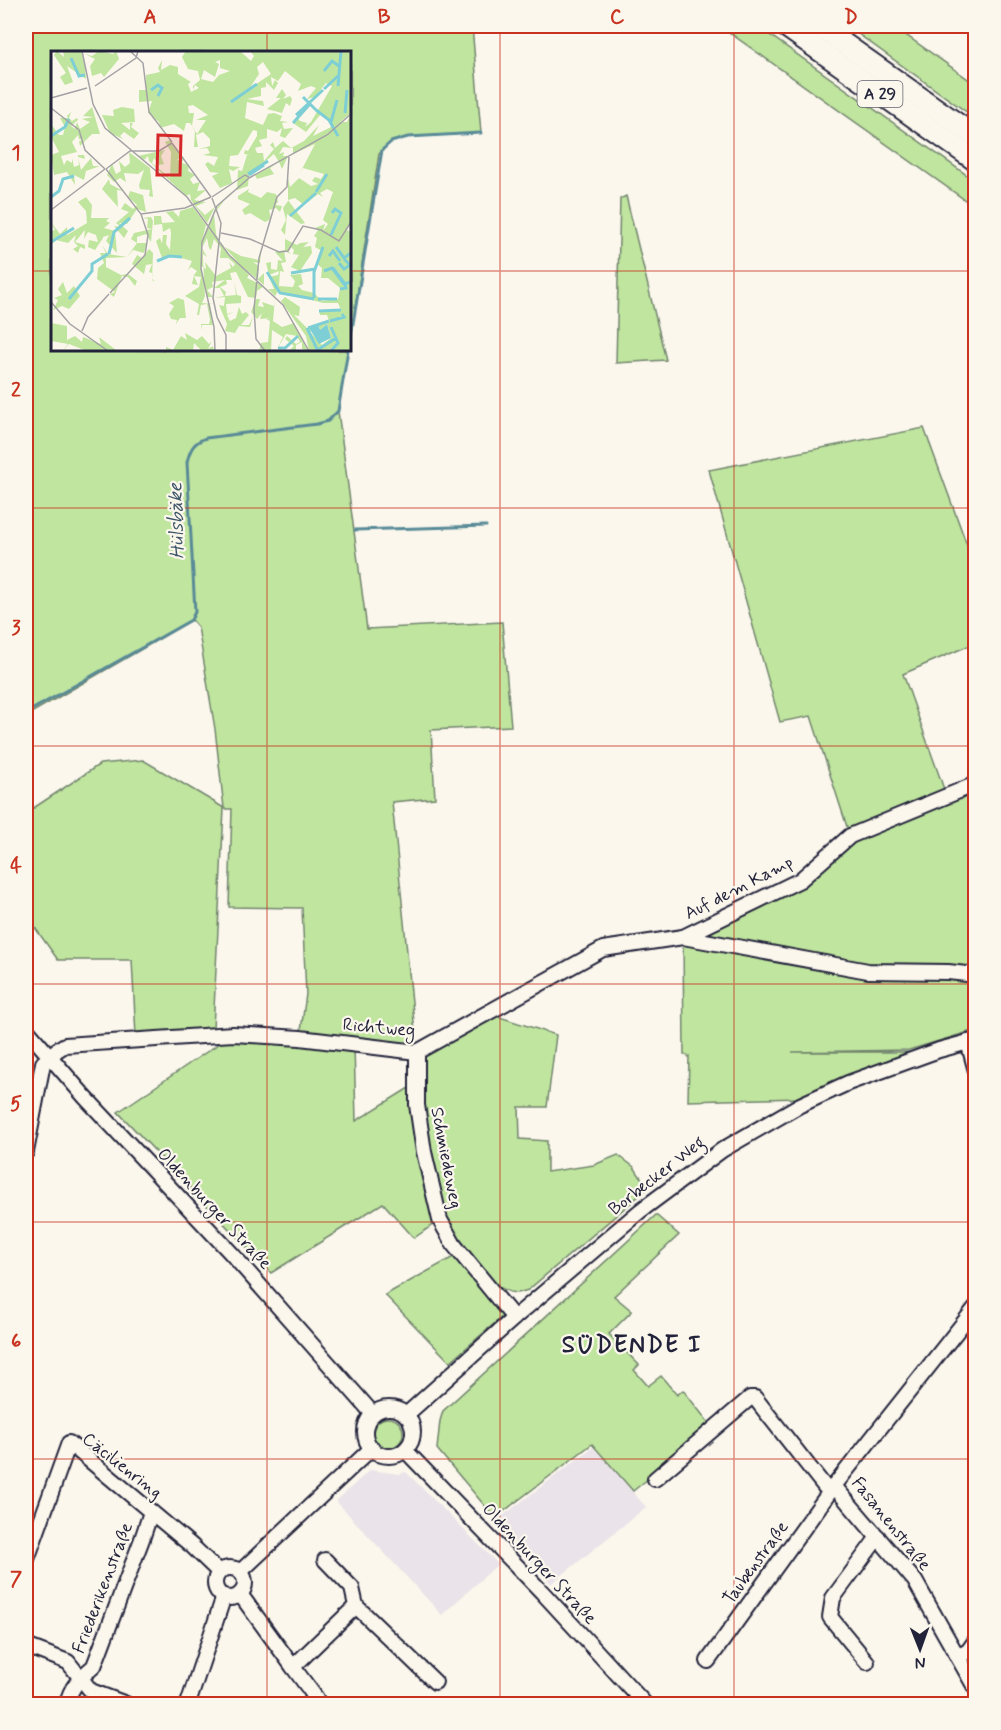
<svg xmlns="http://www.w3.org/2000/svg" width="1001" height="1730" font-family="Mynerve,sans-serif">
  <style>
    .built { fill: #eae3e9 }
    .green { fill: #c0e59f; stroke: #71846d; stroke-width: 1.5; fill-rule: evenodd }
    .lines { fill: none; stroke-linecap: round; stroke-linejoin: round }
    .stream { stroke: #598a97; stroke-width: 3 }
    .minor-casing { stroke: #22223b; stroke-width: 18 }
    .highway-casing { stroke: #22223b; stroke-width: 24 }
    .minor { stroke: #fbf7ec; stroke-width: 14 }
    .highway { stroke: #fbf7ec; stroke-width: 20 }
    .grid { fill: none; stroke: #c8321e; stroke-width: 1.5; stroke-opacity: 0.55 }
    .labels { text-anchor: middle; dominant-baseline: central; stroke-width: 4.5; stroke-linejoin: round; paint-order: stroke }
    .shield { fill: #fbf7ec; stroke: #636270; stroke-width: 1.5 }
    .shield-label { font-size: 16px; font-weight: bold; fill: #22223b }
    .street-label { font-size: 18px; fill: #22223b; stroke: #fbf7ec }
    .water-label { font-size: 20px; font-style: italic; fill: #3e5669; stroke: #fbf7ec }
    .district-label { font-size: 24px; font-weight: bold; letter-spacing: 1.5px; fill: #22223b; stroke: #fbf7ec }
    .inset-river { fill: none; stroke: #7ecfd5; stroke-width: 3 }
    .inset-road { fill: none; stroke: #a4a2a5; stroke-width: 1.5 }
    .view { fill: #d62828; fill-opacity: 0.15; stroke: #d62828; stroke-width: 3 }
    .inset-edge { fill: none; stroke: #22223b; stroke-width: 3 }
    .neatline { fill: none; stroke: #c8321e; stroke-width: 2 }
    .grid-label { font-size: 20px; text-anchor: middle; font-weight: bold; fill: #c8321e }
  </style>
  <rect width="100%" height="100%" fill="#fbf7ec"/>
  <filter id="ink" filterUnits="userSpaceOnUse"><feTurbulence type="fractalNoise" baseFrequency=".0167" numOctaves="2"/><feDisplacementMap in="SourceGraphic" scale="12" xChannelSelector="R" yChannelSelector="G"/><feConvolveMatrix kernelMatrix="1 2 1 2 8 2 1 2 1" color-interpolation-filters="sRGB"/></filter>
  <g filter="url(#ink)">
    <g class="built">
      <polygon points="593,1447 646,1507 551,1584 496,1521"/>
      <polygon points="370,1470 399,1474 406,1472 498,1564 442,1615 336,1501"/>
    </g>
    <g class="green">
      <path d="M26 26H472L481 133 408 137 391 142 379 154 350 341V52H52V350H348L338 411 367 629 502 622 511 726 431 730 435 798 392 802 417 1052 487 1013 556 1035 547 1107H519L520 1139 547 1141V1172L594 1165 618 1155 634 1167 648 1188 528 1290 518 1293 510 1292 496 1286 446 1221 437 1181 424 1105H418L440 1220 414 1238 383 1203 271 1273 118 1112 233 1034 300 1038 306 994 302 908 229 907 232 809H224L213 1029 136 1036 132 960H58L26 915V813L100 764 143 760 224 808 215 729 198 627 192 620 26 716ZM354 1045 417 1052V1083L356 1121Z"/>
      <polygon points="720,26 757,26 975,181 975,207"/>
      <polygon points="847,26 893,26 975,84 975,118"/>
      <polygon points="626,196 666,360 616,363 620,199"/>
      <polygon points="924,428 975,567 975,643 903,674 945,792 975,788 975,1030 909,1050 792,1052 908,1052 798,1098 688,1101 689,1056 684,1055 683,937 800,880 850,836 811,716 780,722 709,470"/>
      <polygon points="656,1215 679,1235 614,1296 632,1311 609,1334 639,1365 634,1370 648,1386 661,1376 677,1395 683,1390 712,1427 633,1491 592,1444 495,1518 437,1449 440,1421 443,1411"/>
      <polygon points="457,1255 504,1315 450,1362 385,1295"/>
      <circle cx="388" cy="1433" r="15"/>
    </g>
    <g class="lines">
      <g class="stream">
        <polyline points="350,341 382,150 391,142 408,137 481,133"/>
        <polyline points="355,530 486,526"/>
        <path d="M26 713 191 620 195 612 187 462C190 450 193 442 206 438L317 424 328 421 338 411 348 350"/>
      </g>
      <defs>
        <g id="minor">
          <polyline points="683,937 868,971 948,972 976,975"/>
          <polyline points="26,1029 85,1097 231,1253 373,1414"/>
          <polyline points="968,1042 976,1071"/>
          <polyline points="417,1052 417,1105 424,1152 440,1220 454,1245 514,1318"/>
          <polyline points="26,1152 43,1063 57,1050 65,1045 233,1034 300,1038 417,1052 603,949 683,937 800,880 850,836 976,784"/>
          <polyline points="976,1307 834,1486 915,1581 976,1689"/>
          <circle cx="389" cy="1432" r="24"/>
          <polyline points="406,1415 514,1318 640,1211 722,1150 800,1105 848,1083 939,1050 976,1040"/>
          <polyline points="405,1450 542,1592 645,1704"/>
          <polyline points="655,1479 750,1398 755,1398 825,1487 830,1491"/>
          <polyline points="26,1562 69,1443 192,1546 219,1572"/>
          <circle cx="230" cy="1583" r="15"/>
          <polyline points="240,1572 372,1448"/>
          <polyline points="240,1594 293,1667 356,1606 352,1588 325,1560"/>
          <polyline points="356,1606 435,1682"/>
          <polyline points="26,1646 68,1662 91,1691 126,1704"/>
          <polyline points="958,1657 968,1651 976,1640"/>
          <polyline points="708,1661 834,1486"/>
          <polyline points="867,1662 830,1617 833,1598 878,1537"/>
          <polyline points="293,1667 316,1698 309,1704"/>
          <path d="M67 1704C70 1687 81 1677 94 1666L142 1539 151 1512"/>
          <polyline points="188,1704 224,1596"/>
        </g>
        <g id="highway">
          <polyline points="785,26 976,161"/>
          <polyline points="819,26 976,137"/>
        </g>
      </defs>
      <use href="#minor" class="minor-casing"/>
      <use href="#highway" class="highway-casing"/>
      <use href="#minor" class="minor"/>
      <use href="#highway" class="highway"/>
    </g>
  </g>
  <path class="grid" d="M267 26V52M500 26V1704M734 26V1704M26 271H52M350 271H976M267 350V1704M26 508H976M26 746H976M26 984H976M26 1222H976M26 1459H976"/>
  <g class="labels">
    <rect class="shield" x="857.5" y="81" width="45" height="26" rx="4.5"/>
    <g class="shield-label">
      <text x="880" y="94">A 29</text>
    </g>
    <g class="street-label">
      <text transform="translate(739 888) rotate(-27)">Auf dem Kamp</text>
      <text transform="translate(379 1028) rotate(5)">Richtweg</text>
      <text transform="translate(446 1158) rotate(79)">Schmiedeweg</text>
      <text transform="translate(657 1176) rotate(-38)">Borbecker Weg</text>
      <text transform="translate(214 1209) rotate(47)">Oldenburger Straße</text>
      <text transform="translate(122 1466) rotate(38)">Cäcilienring</text>
      <text transform="translate(891 1524) rotate(51)">Fasanenstraße</text>
      <text transform="translate(756 1563) rotate(-54)">Taubenstraße</text>
      <text transform="translate(539 1564) rotate(47)">Oldenburger Straße</text>
      <text transform="translate(103 1588) rotate(-69)">Friederikenstraße</text>
    </g>
    <g class="water-label">
      <text transform="translate(177 521) rotate(-92)">Hülsbäke</text>
    </g>
    <g class="district-label">
      <text x="632" y="1345">SÜDENDE I</text>
    </g>
  </g>
  <g transform="translate(51 51)">
    <rect width="300" height="300" fill="#fbf7ec"/>
    <path d="M6 0 13 6 12 0H30L34 15 35 28 16 15 22 31 14 34 9 26 15 22 3 4ZM48 0 62 3 65 0 68 8 53 26 50 22 41 25 39 15 44 8 34 3 41 5ZM135 0H189L200 10 203 5 199 0H300V62L289 71H296L300 63V170L296 179 300 181V300H258L255 285 230 250 234 246 249 256 248 265 243 264 256 277 278 270 276 264H269L268 260 290 259 287 252H272L227 240 224 245 217 238H223L218 226 227 224 228 220 218 224 215 212 220 211V218L226 219 227 209 232 210 224 201 234 199V188L246 194 249 192 258 191 252 196 260 195 261 202 249 220 240 216 248 204 242 203 243 199 240 196 237 200 240 203 233 200 235 211 230 212 233 221 229 220 228 235 242 236 244 230 239 224 250 223 252 233 247 235 251 239 263 242 271 250 287 248 289 237 277 227H270L271 217 266 213 271 200 264 196 266 187 263 185 267 179 264 177 274 173 272 180 277 173 272 169 282 141 276 138 269 142 272 146 267 143 253 154 244 147 237 149 254 172 250 173 236 163 234 184 230 179 235 169 232 157 237 150V127L239 136 248 127 260 135 267 133 261 130 264 126 270 128 273 123 252 117 249 122 264 93 242 103V97L232 96 228 103 233 101 232 105H237L231 118 228 111 219 117 223 123 206 128 204 124 228 111 223 103 198 124 197 135 186 139 187 119 191 120 196 104H199L193 103 194 99 197 100 206 85V80L202 79 187 104 179 105 178 115 189 116 182 120 178 118 181 132 169 137 161 125 168 122 159 121 154 113 157 111 163 115 167 106 152 104 159 102 156 97 148 98 159 95V88L152 81 145 84 147 96H143L144 79 139 72H135L133 80 123 73 109 77 108 71 97 62 101 50 88 51V39H95V24L109 21 107 17 111 9 110 19 119 14 127 16V23L140 31 137 33 140 41 148 37 144 34 142 39V35L149 29 147 20 137 18 131 6ZM169 9V17L179 20 168 24 162 31 150 28 153 19 164 26 168 13 164 11ZM212 11 220 23 198 38 208 23 206 16ZM234 20 250 33 247 40 260 35 265 37 256 48 264 46 275 32 281 35 260 71 254 76 256 72 249 70 246 66 250 59 242 72 255 81 270 63 282 75 262 85 268 74 253 90 240 97 232 90 224 97 222 91 219 94 223 98 213 110 212 102H217H206L204 97 211 95 208 89 216 87V78L226 81 231 77 229 85 234 87 242 77 233 78 231 72 237 71 229 70 231 65 223 62 217 63 212 74 194 67 196 51 213 55 212 50 196 48 210 45V37L215 36V31L223 39 227 32 224 29 221 35 220 26 227 30ZM142 54 157 64 145 69H155L146 83 141 75 143 62H138L137 55ZM276 273 280 287 271 294 259 281 263 276 268 275 269 279ZM231 38 235 44 232 48 239 45 241 48 239 55 235 52 231 62 216 58 212 61 230 47H225ZM41 56 49 83H41L29 95 28 90 34 89 28 88 27 84 21 91 26 101 10 105 13 114 16 109 21 112V107L23 116 28 114 27 104H33L34 108 27 106 30 119 40 107 42 115H49L35 120 33 129 23 124 24 134 16 121 3 124 0 104 8 101 0 86V73L8 84H12L14 76 9 67H17L16 65 20 61 18 67 21 70 26 67 27 69 20 75 24 78 26 71 29 78 39 71 31 68 43 66 32 65ZM71 56 83 58 84 71 70 72 79 79V72H82L80 76 88 82 83 88 73 81 69 85 72 88 59 82 51 64 63 65 62 59ZM119 89 130 105 125 110 133 106 131 112 138 114 137 120 144 124 139 128 142 133 149 131 146 140 155 139 143 149 155 151 145 155 154 164 164 156 156 172 140 149 139 143 135 145 98 110 97 105 93 109 87 105 114 99 110 105 113 113 108 114 103 107 101 112 119 127 120 101 114 91ZM78 101 99 117 102 146 98 145 99 139 89 138 88 134 93 119 87 123 73 122 75 131 69 127 63 131 56 124 61 113 65 123 70 120 68 110 74 116 79 112ZM58 128 59 133 72 140 66 139 67 156 51 138ZM198 138 197 141 210 147 216 141 225 143 227 151 224 154 231 155 229 161 225 157 218 159 220 168 214 171 199 162 194 164 191 159 199 153 187 148V145ZM181 139 163 163 165 183 170 194 190 205 208 209 209 203 210 202 209 212 202 211 208 215 207 228 213 222V234L182 208 170 194 157 174 166 157ZM79 140 92 144 95 161 86 158 76 173 68 172 77 180 73 187 63 175 70 176 65 172 78 161 70 158 74 152 82 158 86 154 77 146ZM35 146 41 154 40 167H58L55 170 59 172 53 177 64 180 66 202 55 190 58 184 52 186 51 194 57 203 76 206 86 192 80 188 83 182 101 178 96 177 97 168 92 167 100 166 102 170 100 191 95 183 86 186V192H96L93 202 82 199 76 206 55 207V216L70 224 77 223 86 230 84 235 77 226 71 225 63 246 59 243 64 241 46 228 47 217 53 212 49 202H55L51 194 52 187 44 199 37 196 38 189 47 191 45 184 37 181 33 188 34 179 24 191 34 194V198L29 196 27 202 22 198 27 195 23 191 25 184 17 192 5 189 0 194V180L4 179 0 171 9 183 16 176V184L36 172 35 160 27 151ZM142 156 155 174 151 190 154 245 151 252 163 253H159L162 274H151V279L150 273H158L159 269 156 253 150 254 148 264H146L148 253 134 245 148 236 150 226 143 225 147 234 141 233 143 224 146 220 140 216 137 219 141 210 120 204 111 207 105 190 109 187 111 193 112 184H116L115 193 119 199 120 182 119 177 112 181 111 173 103 174V165H110L111 172 124 171 115 161 122 160 128 166 129 160ZM156 176 198 224 196 227 213 235 206 240 205 247 197 246 185 221 179 222 181 229H175L176 233 169 236 175 241 174 245 185 244 183 230 186 244 190 245V252L175 253 176 263 183 261 176 264 179 270 185 267 188 256 191 263 195 261 198 264 190 274H198L202 266 199 276 188 275 184 282 174 280 176 273 168 254 173 255 174 246 163 247 173 245 169 237H163L174 229 161 231 162 236 156 239 162 246H156L150 215 155 218 154 211 165 225 180 217 178 211 182 216 184 213 177 207H169L170 197 163 188 160 199 158 197 156 187 151 197 156 206 151 202 150 209V197L152 188ZM98 198 102 202 101 228 105 231 101 229V222L98 221 101 213 95 214 93 223 81 213 86 204 91 207ZM12 231 16 242 23 235 29 245 18 258 11 255 2 259 7 249 3 247 11 244 7 238ZM127 247 133 249 135 267H129L125 273 126 269 120 268 118 263 123 255 118 252ZM224 247 222 270 231 276 243 272 257 300 251 298V291L245 294V300H238L243 295 234 288 236 285 245 293 249 291 246 285 235 283 225 300 232 286 221 279 220 300H208L210 292 217 291 219 270 215 268 220 267 209 268 211 262 206 268 200 261 205 248H209L207 255 213 256 211 251 223 255ZM0 272 16 275V289L24 285 31 291 32 286 50 293 48 286 65 299 36 300 18 293 11 300 17 293 0 290ZM134 282 146 289 151 285 158 293 161 290 157 298 162 295 163 300H151L143 292 142 300H115V296L122 299 130 285 136 289Z" fill="#c0e59f" fill-rule="evenodd"/>
    <path d="M276 273 280 287 268 293 258 277 268 275 269 279Z" fill="#7ecfd5"/>
    <path class="inset-river" d="M20 7 28 25 34 24M273 20 281 10 288 15M287 35 290 0M273 38 287 25M100 39 107 34 111 37 107 45M252 46 265 59M180 51 206 33M265 59 278 69 287 85M294 62 296 39M245 64 272 39M280 71 286 49M242 72 258 54M0 85 14 76 18 68M197 123 217 110M198 124 213 114M265 141 276 123M0 146 8 140 12 128 23 125M239 165 265 142M280 184 290 162 284 158 281 162M0 191 23 177M285 196 293 207 300 202M58 203 63 181 79 167M278 205 282 200 289 210M106 210 118 205 131 206M288 212 293 218 299 214 293 208M282 217 294 233 295 237 289 238M273 220 281 217 293 233 300 231M216 221 229 242 263 248M240 222 264 218M263 247V221L272 196M18 248 41 220V213L57 203M267 248H286M268 260 290 259M279 270 293 266 291 263M280 276 287 292 280 300M256 277 267 300M257 277 278 270M227 297H234L247 285M268 298 285 287"/>
    <path class="inset-road" d="M31 0 42 53 54 77 136 146 178 204 232 254 258 300M79 0 92 12 98 61 121 91M44 35 85 7 87 0M0 47 36 37M0 57 28 79 34 99 54 118M121 92 160 146M55 118 90 163 97 184 94 204 59 242M55 118 79 100H108L121 92M198 127 276 84 300 63M161 146 194 124 198 126M161 147 170 172 162 247 166 266 175 284V300M0 159 54 118M90 163 134 157 160 146M170 182 199 188 228 201 237 200 252 175 270 179 288 190 300 171M0 251 19 273 57 300M31 280 37 266 58 243M164 300 163 276 150 218 151 191 166 155 198 127M214 300 205 288 203 258 208 207 226 146 236 136 238 106"/>
    <path class="view" d="M107 84 130 85 129 124H106Z"/>
    <rect width="300" height="300" class="inset-edge"/>
  </g>
  <rect width="1001" height="1730" fill="none" stroke="#fbf7ec" stroke-width="66"/>
  <g transform="translate(920 1649) rotate(179)" stroke="#fbf7ec" stroke-width="4.5" paint-order="stroke">
  <path d="M0-4.5L10 22L0 15L-10 22Z" fill="#22223b"/>
  <text y="-9" font-size="16" font-weight="bold" text-anchor="middle" fill="#22223b">N</text>
  </g>
  <rect x="33" y="33" width="935" height="1664" class="neatline"/>
  <g class="grid-label">
    <text x="150" y="23">A</text>
    <text x="384" y="23">B</text>
    <text x="617" y="23">C</text>
    <text x="851" y="23">D</text>
    <text x="16" y="159">1</text>
    <text x="16" y="396">2</text>
    <text x="16" y="634">3</text>
    <text x="16" y="872">4</text>
    <text x="16" y="1110">5</text>
    <text x="16" y="1347">6</text>
    <text x="16" y="1585">7</text>
  </g>
</svg>
